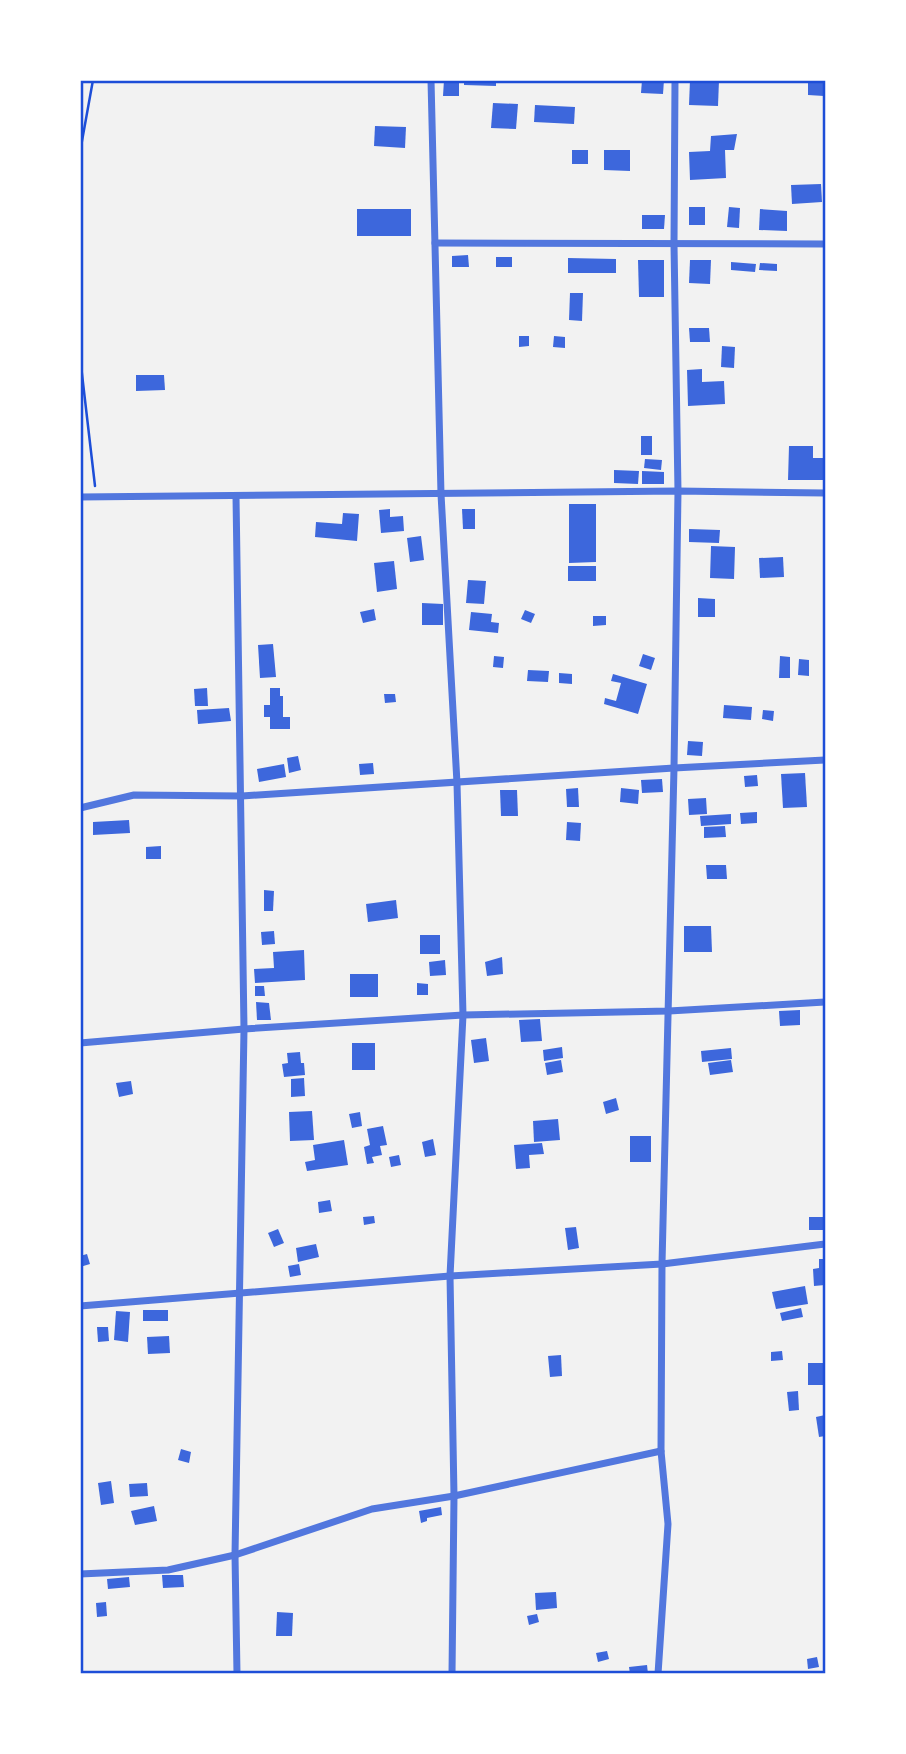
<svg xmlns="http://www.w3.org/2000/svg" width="906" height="1754" font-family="Ubuntu,sans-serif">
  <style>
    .building { fill: #3d67dc }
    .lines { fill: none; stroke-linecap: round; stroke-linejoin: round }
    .path { stroke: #1d4ed8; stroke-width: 2.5 }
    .minor { stroke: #5277de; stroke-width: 7 }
    .neatline { fill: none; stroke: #1d4ed8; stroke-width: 2.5 }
  </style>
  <rect width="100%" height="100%" fill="#f2f2f2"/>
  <g class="building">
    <polygon points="444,80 459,80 459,96 443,96"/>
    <polygon points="464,80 496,80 496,86 464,85"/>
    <polygon points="642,80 664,80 663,94 641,93"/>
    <polygon points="690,80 719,80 718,106 689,105"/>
    <polygon points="808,80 825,80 824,96 808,95"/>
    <polygon points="493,103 518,104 516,129 491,128"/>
    <polygon points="535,105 575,107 574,124 534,122"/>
    <polygon points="375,126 406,127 405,148 374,146"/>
    <polygon points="737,134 734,150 725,150 726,178 690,180 689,152 710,151 711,136"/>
    <rect x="572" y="150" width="16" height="14"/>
    <polygon points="604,150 630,150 630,171 604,170"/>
    <polygon points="821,184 822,202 792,204 791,185"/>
    <rect x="689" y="207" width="16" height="18"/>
    <polygon points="729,207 740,208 739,228 727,227"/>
    <rect x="357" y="209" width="54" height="27"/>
    <polygon points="760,209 787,211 787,231 759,230"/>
    <polygon points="642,215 665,215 664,229 642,229"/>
    <polygon points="468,255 469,267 452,267 452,256"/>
    <rect x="496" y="257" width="16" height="10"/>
    <polygon points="568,258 616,259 616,273 568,273"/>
    <polygon points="638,260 664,260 664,297 639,297"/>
    <polygon points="690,260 711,260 710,284 689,283"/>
    <polygon points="731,262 756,264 755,272 731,270"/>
    <polygon points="760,263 777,264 777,271 759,270"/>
    <polygon points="570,293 583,293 582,321 569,320"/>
    <polygon points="689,328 709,328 710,342 690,342"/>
    <polygon points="519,336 529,336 529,346 519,347"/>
    <polygon points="554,336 565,337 565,348 553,347"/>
    <polygon points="722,346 735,347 734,368 721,367"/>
    <polygon points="702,369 702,382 724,381 725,404 688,406 687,370"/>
    <polygon points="136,375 164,375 165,390 136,391"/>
    <rect x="641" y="436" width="11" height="19"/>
    <polygon points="789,446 813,446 813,458 825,458 825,480 788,480"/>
    <polygon points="645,459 662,460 661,470 644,468"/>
    <polygon points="614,470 639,471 638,484 614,483"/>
    <polygon points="642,471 664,472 664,484 642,484"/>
    <polygon points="569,504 596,504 596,562 569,563"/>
    <polygon points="390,509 390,517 403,516 404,531 381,533 379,510"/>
    <polygon points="462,509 475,509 475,529 463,529"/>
    <polygon points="343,513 359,514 357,541 315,537 316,522 342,524"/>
    <polygon points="689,529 720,530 719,543 689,542"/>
    <polygon points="421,536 424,560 410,562 407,538"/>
    <polygon points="711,546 735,547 734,579 710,578"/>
    <polygon points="783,557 784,577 760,578 759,558"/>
    <polygon points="394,561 397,589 377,592 374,563"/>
    <rect x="568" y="566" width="28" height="15"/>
    <polygon points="468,580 486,581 484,604 466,603"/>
    <polygon points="698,598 715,599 715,617 698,617"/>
    <polygon points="422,603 443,604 443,625 422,625"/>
    <polygon points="374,609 376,620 363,623 360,612"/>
    <polygon points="525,610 535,614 531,623 521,619"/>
    <polygon points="471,612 492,614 491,622 499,623 498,633 469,630"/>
    <polygon points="593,616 606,616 606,625 593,626"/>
    <polygon points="273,644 276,677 260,678 258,645"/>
    <polygon points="643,654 655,658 651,670 639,666"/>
    <polygon points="494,656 504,657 503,668 493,667"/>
    <polygon points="780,656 790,657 790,678 779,678"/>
    <polygon points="799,659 809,660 809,676 798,675"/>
    <polygon points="528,670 549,671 548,682 527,681"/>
    <polygon points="559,673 572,674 572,684 559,683"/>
    <polygon points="613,674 647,684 638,714 604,704 605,698 616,701 621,683 611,681"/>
    <polygon points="207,688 208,706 195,706 194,689"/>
    <polygon points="270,688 280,688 280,696 283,696 283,717 290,717 290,729 270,729 270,717 264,717 264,705 270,705"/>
    <polygon points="384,694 395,694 396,702 385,703"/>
    <polygon points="724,705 752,707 751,720 723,718"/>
    <polygon points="229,708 231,721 198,724 197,710"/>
    <polygon points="763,710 774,711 773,721 762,719"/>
    <polygon points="688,741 703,742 702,756 687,755"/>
    <polygon points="298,756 301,770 289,773 287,758"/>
    <polygon points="373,763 374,774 360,775 359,764"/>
    <polygon points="284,764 286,777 259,782 257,769"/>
    <polygon points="805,773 807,807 783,808 781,774"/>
    <polygon points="757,775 758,786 745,787 744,776"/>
    <polygon points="662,779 663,792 642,793 641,780"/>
    <polygon points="578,788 579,807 567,807 566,789"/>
    <polygon points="621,788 639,790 638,804 620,802"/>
    <polygon points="500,790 517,790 518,816 501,816"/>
    <polygon points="706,798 707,814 689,815 688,799"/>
    <polygon points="757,812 757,823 741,824 740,813"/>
    <polygon points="731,814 731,824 701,826 700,816"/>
    <polygon points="129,820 130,833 93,835 93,822"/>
    <polygon points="567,822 581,823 580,841 566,840"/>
    <polygon points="725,826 726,837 704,838 704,827"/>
    <polygon points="161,846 161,859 146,859 146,847"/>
    <polygon points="706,865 726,865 727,879 707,879"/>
    <polygon points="264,890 274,891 273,911 264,911"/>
    <polygon points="396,900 398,918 368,922 366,904"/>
    <polygon points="684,926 711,926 712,952 684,952"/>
    <polygon points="274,931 275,944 262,945 261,932"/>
    <rect x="420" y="935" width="20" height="19"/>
    <polygon points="304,950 305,980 255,983 254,969 274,968 273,952"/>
    <polygon points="502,957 503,974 487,976 485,962"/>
    <polygon points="445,960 446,975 430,976 429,962"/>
    <rect x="350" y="974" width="28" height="23"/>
    <polygon points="417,983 428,984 428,995 417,995"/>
    <polygon points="255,986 264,986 265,996 255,996"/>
    <polygon points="256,1002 269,1003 271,1020 257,1020"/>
    <polygon points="800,1010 800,1025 780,1026 779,1011"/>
    <polygon points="540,1019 542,1041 521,1042 519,1020"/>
    <polygon points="486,1038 489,1061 474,1063 471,1040"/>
    <rect x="352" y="1043" width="23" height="27"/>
    <polygon points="562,1047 563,1058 544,1061 543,1050"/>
    <polygon points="731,1048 732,1059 702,1062 701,1051"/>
    <polygon points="300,1052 301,1063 304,1063 305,1075 284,1077 282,1064 288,1063 287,1053"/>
    <polygon points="561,1060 563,1072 547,1075 545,1063"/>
    <polygon points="731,1060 733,1072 710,1075 708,1063"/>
    <polygon points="304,1078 305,1096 291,1097 291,1079"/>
    <polygon points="131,1081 133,1094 119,1097 116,1083"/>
    <polygon points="616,1098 619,1110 606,1114 603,1102"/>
    <polygon points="312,1111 314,1140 290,1141 289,1112"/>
    <polygon points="360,1112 362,1126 352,1128 349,1114"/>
    <polygon points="558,1119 560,1140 534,1142 533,1121"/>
    <polygon points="383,1126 387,1145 380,1146 382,1155 372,1157 374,1163 367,1164 364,1147 370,1145 367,1129"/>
    <rect x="630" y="1136" width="21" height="26"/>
    <polygon points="433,1139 436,1155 425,1157 422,1142"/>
    <polygon points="344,1140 348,1165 307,1171 305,1162 315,1160 313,1145"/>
    <polygon points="542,1143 544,1154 529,1155 530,1168 516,1169 514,1145"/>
    <polygon points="399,1155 401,1165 391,1167 389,1157"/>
    <polygon points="330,1200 332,1211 319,1213 318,1202"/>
    <polygon points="374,1216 375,1223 364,1225 363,1217"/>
    <rect x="809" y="1217" width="15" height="13"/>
    <polygon points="576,1227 579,1248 568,1250 565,1228"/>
    <polygon points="278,1229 284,1243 274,1247 268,1233"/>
    <polygon points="316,1244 319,1257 298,1262 296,1248"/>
    <polygon points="87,1254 90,1264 80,1267 80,1256"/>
    <polygon points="819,1259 825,1259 825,1285 814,1286 813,1269 819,1268"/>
    <polygon points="299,1264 301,1275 290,1277 288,1266"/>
    <polygon points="805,1286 808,1304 776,1309 772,1292"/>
    <polygon points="801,1308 803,1317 782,1321 780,1313"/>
    <rect x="143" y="1310" width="25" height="11"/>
    <polygon points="116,1311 130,1312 128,1342 114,1340"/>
    <polygon points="97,1327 108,1327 109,1341 98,1342"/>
    <polygon points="169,1336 170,1353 148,1354 147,1337"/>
    <polygon points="782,1351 783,1360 771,1361 771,1352"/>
    <polygon points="561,1355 562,1376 550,1377 548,1356"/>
    <rect x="808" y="1363" width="16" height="22"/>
    <polygon points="798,1391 799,1410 789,1411 787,1392"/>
    <polygon points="825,1415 825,1436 819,1437 816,1417"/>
    <polygon points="181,1449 191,1452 189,1463 178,1460"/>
    <polygon points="111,1481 114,1503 101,1505 98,1483"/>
    <polygon points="147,1483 148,1496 130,1497 129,1484"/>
    <polygon points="154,1506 157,1521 135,1525 131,1511"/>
    <polygon points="441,1507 442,1515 427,1518 427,1521 421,1523 419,1511"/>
    <polygon points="162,1575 183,1575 184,1587 163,1588"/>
    <polygon points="129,1577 130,1587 108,1589 107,1579"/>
    <polygon points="556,1592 557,1608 536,1610 535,1593"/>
    <polygon points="106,1602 107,1616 97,1617 96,1603"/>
    <polygon points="277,1612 293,1613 292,1636 276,1636"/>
    <polygon points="537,1614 539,1622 529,1625 527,1616"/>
    <polygon points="607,1651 609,1659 598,1662 596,1653"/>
    <polygon points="817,1657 819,1667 808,1669 807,1659"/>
    <polygon points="647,1665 648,1674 630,1674 629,1667"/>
  </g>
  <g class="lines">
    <g class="path">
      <polyline points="80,152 93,80"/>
      <polyline points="80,357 95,486"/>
    </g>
    <g class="minor">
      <polyline points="431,80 441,494 457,783 463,1015 450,1276 454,1496 452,1674"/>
      <polyline points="435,243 825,244"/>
      <polyline points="236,496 244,1029 235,1555 237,1674"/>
      <polyline points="80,497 678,491 825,493"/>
      <polyline points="80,808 134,795 242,796 674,768 825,760"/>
      <polyline points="80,1043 244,1029 463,1015 669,1011 825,1002"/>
      <polyline points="80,1306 450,1276 662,1264 825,1244"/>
      <polyline points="80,1574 168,1570 235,1555 372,1509 454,1496 661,1451"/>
      <polyline points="658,1674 668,1524 661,1451 662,1264 674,768 678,491 674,244 675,80"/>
    </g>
  </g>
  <rect width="906" height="1754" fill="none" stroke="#ffffff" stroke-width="164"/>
  <rect x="82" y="82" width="742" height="1590" class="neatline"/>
</svg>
